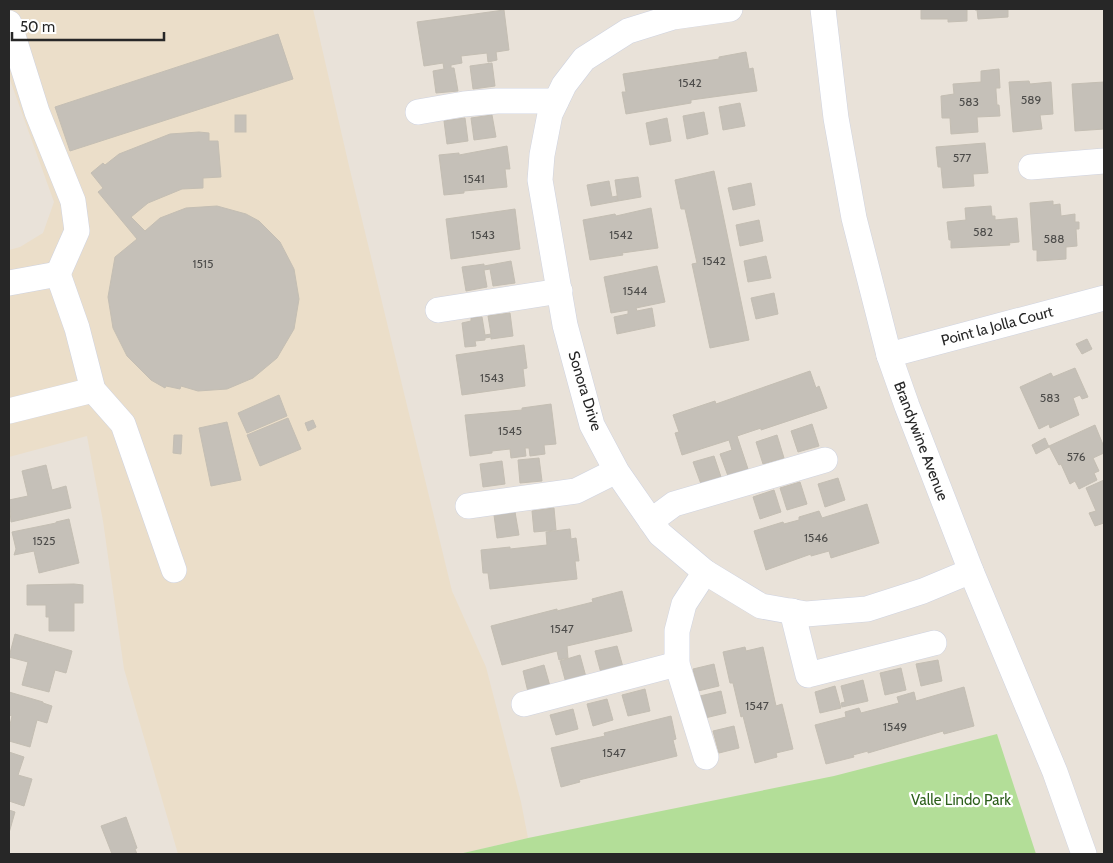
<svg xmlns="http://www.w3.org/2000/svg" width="1113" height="863" font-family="Cabin,sans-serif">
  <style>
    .education { fill: #ebdec9 }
    .green { fill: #b3de98 }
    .building { fill: #c5c0b8; stroke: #c4beb3 }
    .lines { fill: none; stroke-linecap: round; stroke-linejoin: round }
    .minor-casing { stroke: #cfd3e0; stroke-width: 26 }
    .minor { stroke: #fff; stroke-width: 25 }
    .labels { text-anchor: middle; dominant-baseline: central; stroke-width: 4.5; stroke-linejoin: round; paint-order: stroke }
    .number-label { font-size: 12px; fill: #4e4d4b }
    .street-label { font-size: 15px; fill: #272727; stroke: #fff }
    .park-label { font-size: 15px; fill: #2d5f1c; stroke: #fff }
  </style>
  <rect width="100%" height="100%" fill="#e9e2d9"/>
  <polygon class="education" points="9,9 313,9 349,166 452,591 486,667 521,802 528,838 459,854 178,854 124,669 103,521 87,436 9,457 9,250 20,247 43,233 54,202 9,77"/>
  <polygon class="green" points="997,734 1036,854 459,854 528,838 834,776"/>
  <g class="building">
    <polygon points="921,9 967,9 967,21 948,22 948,19 921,19"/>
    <polygon points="975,9 1008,9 1008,17 978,19 977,10 975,10"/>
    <polygon points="504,10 509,50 496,52 497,60 488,62 487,53 461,56 462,63 451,65 451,68 454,68 458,91 436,93 433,71 444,69 443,63 424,66 417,22"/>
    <polygon points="278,34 293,79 70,151 55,107"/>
    <polygon points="746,52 749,69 753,68 757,91 691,100 691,103 626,114 622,92 626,92 623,74 719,59 719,57"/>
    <polygon points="492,63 495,86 473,89 470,66"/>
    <polygon points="999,69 1000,88 996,88 996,91 997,105 999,105 1000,116 977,117 978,132 951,134 950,118 942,118 941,96 954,94 953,84 981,82 981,71"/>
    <polygon points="1029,81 1030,84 1051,82 1053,114 1040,115 1042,129 1013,132 1009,82"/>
    <polygon points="1104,82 1104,129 1075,131 1072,84"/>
    <polygon points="740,103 745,126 723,130 719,107"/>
    <polygon points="704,112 708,134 687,139 683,116"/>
    <rect x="235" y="115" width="11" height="17"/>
    <polygon points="492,115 496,137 474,140 471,118"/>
    <polygon points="465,118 468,141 447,144 444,121"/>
    <polygon points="667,118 671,141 650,145 646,123"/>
    <polygon points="199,132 209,133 209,141 218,141 221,177 203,178 203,188 182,189 148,203 131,217 145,231 160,218 186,208 217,206 246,214 259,221 280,242 294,269 299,299 294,329 277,358 253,378 227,389 198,391 181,386 180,389 166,386 165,388 151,380 127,356 113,328 108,297 115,257 137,239 98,192 103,188 91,173 103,163 105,165 119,154 170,134"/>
    <polygon points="985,143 988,173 973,174 974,186 943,188 941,167 938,167 936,147"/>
    <polygon points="507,146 510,169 505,169 507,187 464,191 464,193 444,195 439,155 459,153 459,155"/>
    <polygon points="714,171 749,340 710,348 692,264 697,263 685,209 681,209 675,180"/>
    <polygon points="638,177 641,197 618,201 615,180"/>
    <polygon points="609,181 612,197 617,196 618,201 591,206 587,185"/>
    <polygon points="751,183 755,205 733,210 728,188"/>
    <polygon points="1053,201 1053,205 1060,204 1061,216 1075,214 1075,222 1079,222 1079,229 1076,229 1077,246 1066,247 1066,259 1037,261 1037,250 1033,250 1030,203"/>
    <polygon points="991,206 992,216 995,216 995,220 1017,218 1019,242 1009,243 1010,245 951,248 951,240 949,240 947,222 966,220 965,208"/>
    <polygon points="651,208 658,248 622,253 623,255 590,260 583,220 615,214 616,216"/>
    <polygon points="515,209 520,249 451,259 446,219"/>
    <polygon points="759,220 763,241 740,246 736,225"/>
    <polygon points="766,256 771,278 748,282 744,261"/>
    <polygon points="511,261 515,283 493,286 490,269 484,270 487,287 466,291 462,267 484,264 484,266"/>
    <polygon points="657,266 665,302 636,308 637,311 652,308 655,326 617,334 614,317 628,314 628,310 611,313 604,277"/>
    <polygon points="774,293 778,314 756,319 751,298"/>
    <polygon points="510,313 513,336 491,339 491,337 485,338 485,340 475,341 476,346 465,347 462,323 471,321 471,318 482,317 485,335 491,334 488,316"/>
    <polygon points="1087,339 1092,349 1082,354 1076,344"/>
    <polygon points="524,345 527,368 523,369 525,386 462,395 456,355"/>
    <polygon points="1075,368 1088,397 1082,399 1080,395 1073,398 1079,415 1050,428 1049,424 1039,429 1020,387 1051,373 1053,377"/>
    <polygon points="810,371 816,388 819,386 827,408 761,430 761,428 737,436 748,469 728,476 720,454 732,450 729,440 682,455 675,433 679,432 673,415 715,401 716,404"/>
    <polygon points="279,395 287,416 247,433 238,413"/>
    <polygon points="551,404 556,444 544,445 545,454 530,456 529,448 525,448 526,456 511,458 510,449 492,451 492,453 470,456 465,415 522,410 522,408"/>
    <polygon points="288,418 301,449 260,466 247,435"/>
    <polygon points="313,420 316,427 308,431 305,423"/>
    <polygon points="227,422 241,480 211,486 199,428"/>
    <polygon points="812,424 819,446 798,452 791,431"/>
    <polygon points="1095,425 1104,447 1104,453 1093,458 1099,471 1094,473 1097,480 1079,489 1075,481 1070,484 1061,464 1059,465 1049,446"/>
    <polygon points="174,435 182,435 181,454 173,453"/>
    <polygon points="777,435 784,458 763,464 756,442"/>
    <polygon points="1045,438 1049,447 1036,454 1032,445"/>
    <polygon points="714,456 721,477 701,484 693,462"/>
    <polygon points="539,458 542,481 520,483 518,460"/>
    <polygon points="502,461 505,484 483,487 480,464"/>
    <polygon points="46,465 52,490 66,486 71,508 11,522 9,500 28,496 22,471"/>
    <polygon points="838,478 845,500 825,507 818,484"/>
    <polygon points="1104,480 1104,523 1095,526 1089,513 1096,511 1086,488"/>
    <polygon points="800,482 807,504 787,510 780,488"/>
    <polygon points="774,490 781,512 760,519 753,497"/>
    <polygon points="867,504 879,543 831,558 829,551 811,556 811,554 766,570 754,531 783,522 784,524 799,520 799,517 819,511 822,518"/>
    <polygon points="554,508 556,530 534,532 532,511"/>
    <polygon points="515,512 519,535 497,538 494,515"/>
    <polygon points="69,519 79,563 39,573 34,551 14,555 16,549 12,532 56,523 56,522"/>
    <polygon points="570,529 571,539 576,538 579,561 575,561 577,579 490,589 488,573 483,573 481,550 510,547 510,549 547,545 546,532"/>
    <polygon points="74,584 83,585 83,603 74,603 74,631 49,631 49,617 46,617 46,605 27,605 27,585"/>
    <polygon points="622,591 632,631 567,646 568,658 559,660 557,651 502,665 491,626 557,609 557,611 593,602 592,599"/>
    <polygon points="15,634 72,651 66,673 55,670 49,692 22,685 28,662 9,657"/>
    <polygon points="617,646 623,667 601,673 595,651"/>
    <polygon points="745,647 746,651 763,647 776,706 782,704 793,749 776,753 777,757 755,763 743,716 741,717 733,683 730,683 723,652"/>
    <polygon points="580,655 586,677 566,683 560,661"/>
    <polygon points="938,660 942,681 921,686 916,664"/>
    <polygon points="714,664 719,686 698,691 693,669"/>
    <polygon points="544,665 550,686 528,692 523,671"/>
    <polygon points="901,668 906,690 885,695 880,673"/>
    <polygon points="863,680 868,701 842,707 841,703 845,702 841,686"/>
    <polygon points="835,686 841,708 820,713 815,692"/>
    <polygon points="964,687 974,726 944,734 943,731 868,753 868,751 853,755 854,757 826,764 815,725 846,717 845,712 859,708 861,713 899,703 897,697 914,692 916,701"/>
    <polygon points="645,689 650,711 628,716 622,695"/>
    <polygon points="721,691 726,713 705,718 700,696"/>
    <polygon points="9,692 43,702 43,703 52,706 47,723 37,720 30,747 9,741 9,729 12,716 9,715"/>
    <polygon points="607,699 613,720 593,726 587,704"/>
    <polygon points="573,709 578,729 556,735 550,715"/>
    <polygon points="671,716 676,739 673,740 677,756 579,780 580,782 561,787 551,748 605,736 604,733"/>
    <polygon points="734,726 739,748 719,753 713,731"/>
    <polygon points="9,752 24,757 18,775 32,779 24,806 9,801"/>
    <polygon points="9,810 15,812 9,833"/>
    <polygon points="126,817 137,848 135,849 137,854 112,854 101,826"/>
  </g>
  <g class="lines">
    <defs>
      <g id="minor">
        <polyline points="730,9 673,17 628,31 584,59 564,85 550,114 542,155 540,180 565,325 592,425 617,472 660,534 705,572 761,606 806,614 867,609 923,591 971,571"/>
        <polyline points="823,9 836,118 854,218 889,355 907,406 971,571 1055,772 1084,854"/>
        <polyline points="9,23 37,112 73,201 77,231 58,274"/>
        <polyline points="418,112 464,104 497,101 556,101"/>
        <polyline points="1031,167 1104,161"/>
        <polyline points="9,283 58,274 77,328 93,390 123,424 174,570"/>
        <polyline points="438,310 560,291"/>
        <polyline points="889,355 1104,298"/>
        <polyline points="9,411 93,390"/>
        <polyline points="468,506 576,491 616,471"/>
        <polyline points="651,521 674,504 825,460"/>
        <polyline points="705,572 684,604 677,631 677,664 706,757"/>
        <polyline points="792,611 808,675 934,643"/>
        <polyline points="524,704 677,664"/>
      </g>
    </defs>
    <use href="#minor" class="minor-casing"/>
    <use href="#minor" class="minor"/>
  </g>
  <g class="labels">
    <g class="number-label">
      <text x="690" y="82">1542</text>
      <text x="1031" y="99">589</text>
      <text x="969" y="101">583</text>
      <text x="962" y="157">577</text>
      <text x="474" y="178">1541</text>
      <text x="983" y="231">582</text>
      <text x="483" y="234">1543</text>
      <text x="621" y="234">1542</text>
      <text x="1054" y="238">588</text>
      <text x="714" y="260">1542</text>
      <text x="203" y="263">1515</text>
      <text x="635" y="290">1544</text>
      <text x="492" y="377">1543</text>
      <text x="1050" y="397">583</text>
      <text x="510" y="430">1545</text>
      <text x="1076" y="456">576</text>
      <text x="816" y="537">1546</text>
      <text x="44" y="540">1525</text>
      <text x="562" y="628">1547</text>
      <text x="757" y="705">1547</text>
      <text x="895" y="726">1549</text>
      <text x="614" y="752">1547</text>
    </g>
    <g class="street-label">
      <text transform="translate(997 326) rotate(-15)">Point la Jolla Court</text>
      <text transform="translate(585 391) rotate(73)">Sonora Drive</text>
      <text transform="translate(921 441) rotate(69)">Brandywine Avenue</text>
    </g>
    <g class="park-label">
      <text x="961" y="800">Valle Lindo Park</text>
    </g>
  </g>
  <rect width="1113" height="863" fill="none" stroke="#272727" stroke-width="20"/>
  <path d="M12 32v8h152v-8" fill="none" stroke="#272727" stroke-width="2.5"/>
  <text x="20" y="32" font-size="15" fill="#272727" stroke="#ffffff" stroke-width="4" paint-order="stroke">50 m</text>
</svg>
